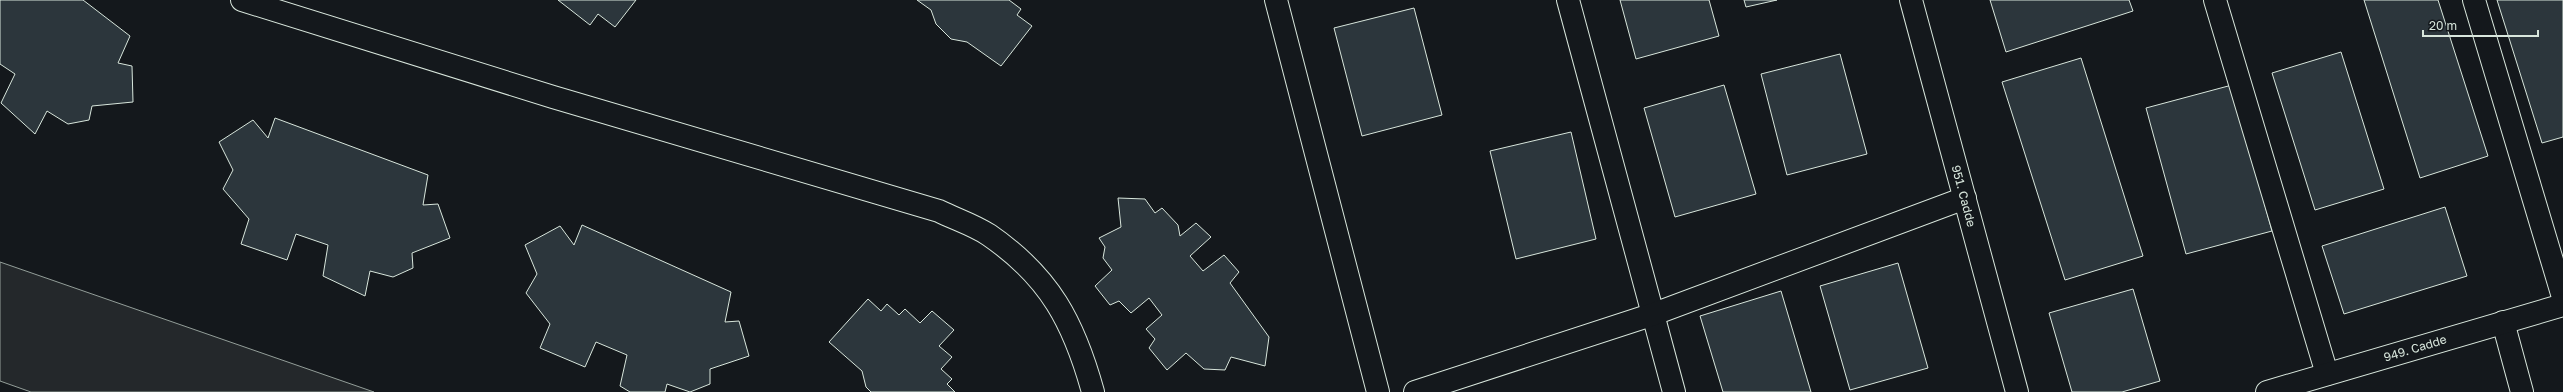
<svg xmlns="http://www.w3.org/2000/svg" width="2563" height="392" font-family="'Golos Text',sans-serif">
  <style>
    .parking { fill: #24282b; stroke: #939e99 }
    .building { fill: #2c363c; stroke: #d8e6dc }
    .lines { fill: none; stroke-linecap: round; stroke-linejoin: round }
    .street-casing { stroke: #d8e6dc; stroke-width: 24 }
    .secondary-casing { stroke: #d8e6dc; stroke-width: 24 }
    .street { stroke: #14181c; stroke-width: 22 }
    .secondary { stroke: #14181c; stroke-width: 22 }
    .labels { text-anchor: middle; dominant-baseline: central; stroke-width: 3; stroke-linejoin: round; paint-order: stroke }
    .street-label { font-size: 12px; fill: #d8e6dc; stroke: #14181c }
  </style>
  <rect width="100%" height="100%" fill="#14181c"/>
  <polygon class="parking" points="0,262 374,392 31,392 0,381"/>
  <g class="building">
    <polygon points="0,0 83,0 130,36 118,63 132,66 133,102 92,106 89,120 68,124 47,111 35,134 1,103 15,74 0,64"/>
    <polygon points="558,0 636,0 615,27 598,14 590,25"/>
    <polygon points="917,0 1009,0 1021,9 1017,15 1032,26 1001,66 967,42 951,39 936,24 931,10"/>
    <polygon points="1620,0 1709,0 1719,36 1636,59"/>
    <polygon points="1744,0 1777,0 1746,7"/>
    <polygon points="1990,0 2129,0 2133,11 2006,52"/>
    <polygon points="2364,0 2438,0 2488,156 2420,178"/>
    <polygon points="2497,0 2563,0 2563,137 2542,143"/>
    <polygon points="1414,8 1442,115 1362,136 1334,28"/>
    <polygon points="2341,52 2384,189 2315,210 2272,73"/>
    <polygon points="1840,54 1867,154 1787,175 1761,74"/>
    <polygon points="2081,58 2143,256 2065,280 2002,82"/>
    <polygon points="1724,85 1756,194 1675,217 1644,108"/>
    <polygon points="2232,85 2272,231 2186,254 2146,108"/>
    <polygon points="275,118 428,175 423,205 438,204 450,238 412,253 413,268 393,277 370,271 365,296 323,276 328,245 296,234 287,260 241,244 249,219 223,189 233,170 219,142 253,120 268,138"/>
    <polygon points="1571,132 1596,239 1516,259 1490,151"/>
    <polygon points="1118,198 1145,199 1155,213 1162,208 1178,225 1180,236 1196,223 1211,237 1190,256 1203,271 1224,255 1239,272 1230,283 1269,337 1265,366 1231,357 1225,370 1204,369 1186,353 1167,370 1149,348 1155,339 1146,329 1162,315 1149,298 1131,313 1119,301 1110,305 1095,286 1112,270 1103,258 1105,247 1099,238 1121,227"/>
    <polygon points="2445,207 2467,276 2344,314 2322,246"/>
    <polygon points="582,225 731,292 725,322 739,321 749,356 710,369 710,384 690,392 667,384 665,392 630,392 620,386 627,355 596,342 585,367 540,348 550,324 526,293 537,274 525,245 560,226 574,245"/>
    <polygon points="1898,263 1928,368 1850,390 1820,286"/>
    <polygon points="2133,289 2160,381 2122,392 2072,392 2049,313"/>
    <polygon points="1781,291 1811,392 1723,392 1700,316"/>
    <polygon points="868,299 881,311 887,304 899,315 905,309 920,323 932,311 954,330 939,346 952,357 941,369 952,379 947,384 955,392 871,392 866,387 862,371 829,342"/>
  </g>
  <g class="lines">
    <defs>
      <g id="street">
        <path d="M242 0 553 97 939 211C955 219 974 225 989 235 1050 277 1074 323 1093 392"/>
        <polyline points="1276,0 1378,392"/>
        <polyline points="1568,0 1674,392"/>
        <polyline points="2215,0 2327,374"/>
        <polyline points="2474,0 2563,297"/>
        <polyline points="2503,322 2522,392"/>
      </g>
      <g id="secondary">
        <polyline points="1911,0 2017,392"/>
        <polyline points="1415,392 1654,314 1965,198"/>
        <polyline points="2267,392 2563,305"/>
      </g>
    </defs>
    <use href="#street" class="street-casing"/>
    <use href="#secondary" class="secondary-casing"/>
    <use href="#street" class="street"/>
    <use href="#secondary" class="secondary"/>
  </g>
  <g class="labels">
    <g class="street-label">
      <text transform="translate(1964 196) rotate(75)">951. Cadde</text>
      <text transform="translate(2415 348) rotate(-17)">949. Cadde</text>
    </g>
  </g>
  <path d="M2423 30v6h115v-6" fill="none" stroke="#d8e6dc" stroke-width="2"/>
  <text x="2429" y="30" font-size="12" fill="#d8e6dc" stroke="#14181c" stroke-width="3" paint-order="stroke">20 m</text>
</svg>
